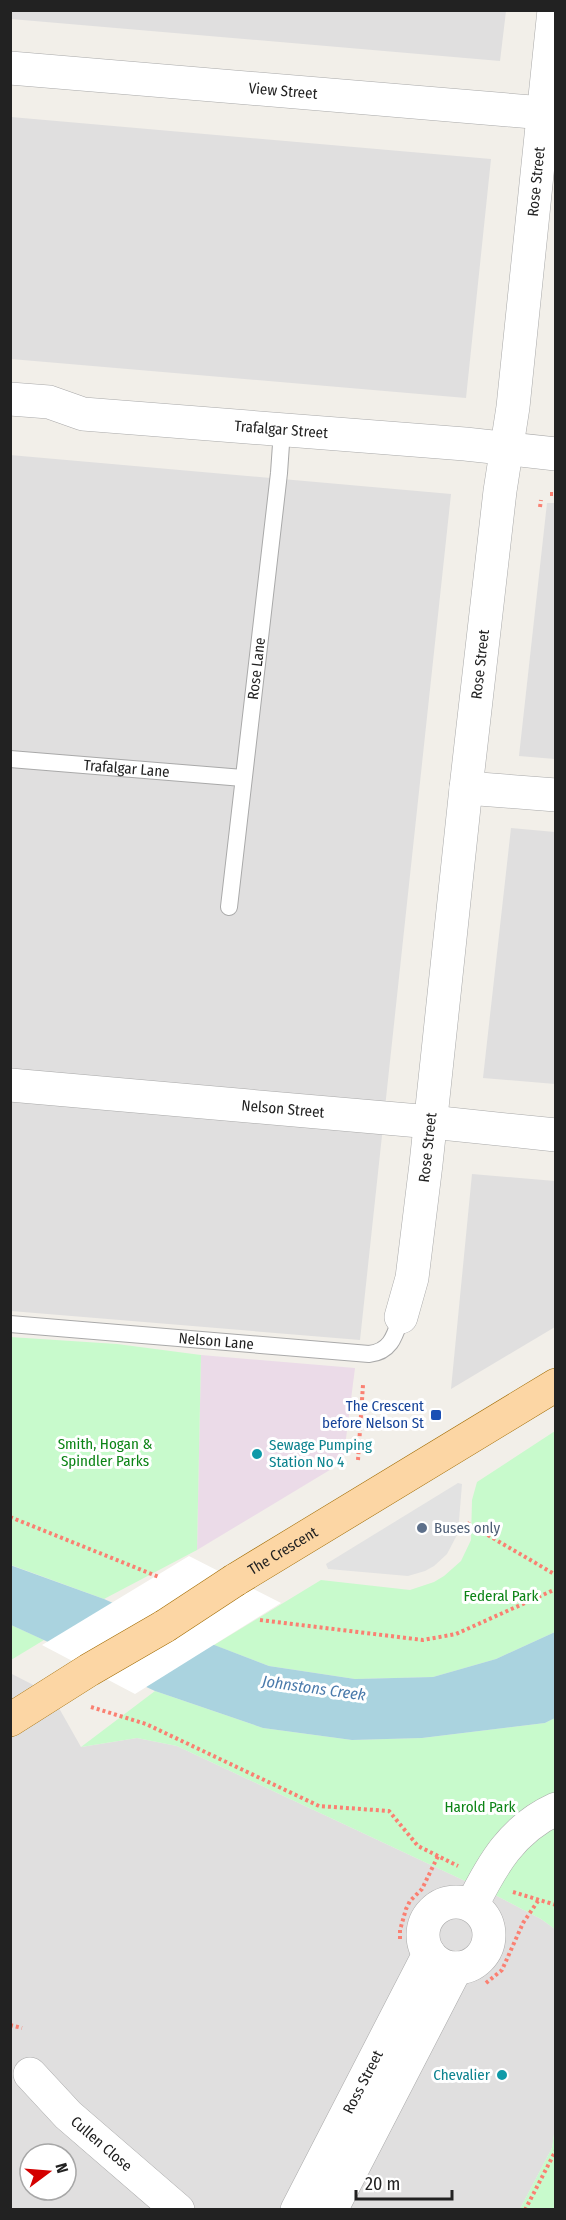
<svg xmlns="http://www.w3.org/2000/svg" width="566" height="2220" font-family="'Fira Sans Condensed',sans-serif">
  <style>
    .residential { fill: #e0dfdf; fill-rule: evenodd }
    .industrial { fill: #ebdbe8 }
    .park { fill: #c8facc }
    .parking { fill: #e2e2e2 }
    .water { fill: #aad3df }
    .pier { fill: #fff }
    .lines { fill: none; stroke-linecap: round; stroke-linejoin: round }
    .service-casing { stroke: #a9a9a9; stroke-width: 18 }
    .minor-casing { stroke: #a9a9a9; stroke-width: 34 }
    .primary-casing { stroke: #a06b00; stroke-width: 34 }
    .path { stroke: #fa8072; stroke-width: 4; stroke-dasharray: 3 3; stroke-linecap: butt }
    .service { stroke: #fff; stroke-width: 16 }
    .minor { stroke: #fff; stroke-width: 33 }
    .primary { stroke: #fcd6a4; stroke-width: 33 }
    .primary-bridge-casing { stroke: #a06b00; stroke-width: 34; stroke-linecap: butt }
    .primary-bridge { stroke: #fcd6a4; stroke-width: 33 }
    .transit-dot { fill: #1a4fb4; stroke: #fff; stroke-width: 2 }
    .culture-dot { fill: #0f9aa8; stroke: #fff; stroke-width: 2 }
    .service-dot { fill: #5c6f8a; stroke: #fff; stroke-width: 2 }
    .labels { text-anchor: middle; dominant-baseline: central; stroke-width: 6; stroke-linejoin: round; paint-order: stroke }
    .street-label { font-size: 15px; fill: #222; stroke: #fff }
    .transit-label { font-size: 15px; fill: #164399; stroke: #fff; text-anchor: end }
    .park-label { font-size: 15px; fill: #0c8416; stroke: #fff }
    .culture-label { font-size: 15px; fill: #0d838f; stroke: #fff; text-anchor: start }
    .service-label { font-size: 15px; fill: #4e5e75; stroke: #fff; text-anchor: start }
    .water-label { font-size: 16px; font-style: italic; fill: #4a7aab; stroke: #fff }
  </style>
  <rect width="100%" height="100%" fill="#f2efe9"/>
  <g class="residential">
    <polygon points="10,11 11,10 506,11 500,61 11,19"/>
    <polygon points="11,117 491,159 466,398 11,359"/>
    <polygon points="10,455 451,494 360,1340 11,1311"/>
    <polygon points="547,503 556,503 555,759 519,756"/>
    <polygon points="511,828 555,832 555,1084 483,1078"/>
    <polygon points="472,1174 555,1181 555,1327 451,1389"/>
    <path d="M10 1673 51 1694 81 1747 137 1738 177 1746 495 1895 541 1919 555 1929V2127L552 2148 520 2209H11ZM30 2154H66V2190H30Z"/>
  </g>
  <polygon class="industrial" points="201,1355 355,1368 343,1462 197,1550"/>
  <g class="park">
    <polygon points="10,1337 117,1344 201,1355 197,1550 104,1599 11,1565"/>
    <polygon points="555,1431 555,1632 496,1659 433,1677 355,1679 269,1666 214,1645 321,1580 410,1590 434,1582 444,1576 461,1561 471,1540 472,1500 477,1482"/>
    <polygon points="11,1625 44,1640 11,1660"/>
    <polygon points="155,1691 263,1728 352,1740 422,1738 545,1723 555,1718 555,1929 541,1919 495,1895 177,1746 137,1738 81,1747"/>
    <polygon points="555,2127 555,2209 520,2209 552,2148"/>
  </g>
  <polygon class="parking" points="458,1483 462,1484 458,1533 447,1554 434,1566 425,1571 408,1576 328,1569 326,1564"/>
  <polygon class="water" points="10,1565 104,1599 165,1626 269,1666 355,1679 433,1677 496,1659 555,1632 555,1718 545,1723 422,1738 352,1740 263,1728 155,1691 11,1625"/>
  <polygon class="pier" points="189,1556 281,1603 135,1694 42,1645"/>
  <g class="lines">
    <defs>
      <g id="service">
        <path id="s1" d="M10 759 243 778"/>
        <path id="s2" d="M229 907 279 473 282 430"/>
        <path id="s3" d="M10 1324 369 1354C391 1352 395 1335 401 1317"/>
      </g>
      <g id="minor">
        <path id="s4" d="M10 68 556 114"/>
        <path id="s5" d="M10 399 49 402 83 414 465 444 556 454"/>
        <polyline points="466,788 556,795"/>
        <path id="s6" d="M10 1085 431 1122 556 1135"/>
        <path id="s7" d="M401 1317 412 1278 426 1164 466 788 500 491 513 407 554 10"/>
        <circle cx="456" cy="1935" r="33"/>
        <path d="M472 1905C492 1865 512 1829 556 1809"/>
        <path id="s8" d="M30 2074 68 2115 178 2210"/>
        <path id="s9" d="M297 2210 429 1954"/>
        <polyline points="331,2210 456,1968"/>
      </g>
      <g id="primary">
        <path id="s10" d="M235 1580 556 1385"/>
        <polyline points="10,1720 89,1670 165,1626"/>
      </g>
    </defs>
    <use href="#service" class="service-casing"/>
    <use href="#minor" class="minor-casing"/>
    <use href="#primary" class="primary-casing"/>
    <g class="path">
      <polyline points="550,494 556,494"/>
      <polyline points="540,507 541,500"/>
      <polyline points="358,1460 363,1385"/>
      <polyline points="10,1517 159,1577"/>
      <polyline points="467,1523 556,1575"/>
      <polyline points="260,1620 423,1640 456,1634 556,1589"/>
      <polyline points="91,1707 146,1724 319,1806 389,1811 418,1846 458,1866"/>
      <polyline points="513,1892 556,1905"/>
      <polyline points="400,1939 400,1930 406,1909 410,1901 422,1889 438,1856"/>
      <polyline points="486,1983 502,1970 523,1923 538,1901"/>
      <polyline points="10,2025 22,2028"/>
      <polyline points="525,2210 556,2150"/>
    </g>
    <use href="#service" class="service"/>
    <use href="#minor" class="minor"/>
    <use href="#primary" class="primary"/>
    <defs>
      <polyline id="primary-bridge" points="165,1626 235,1580"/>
    </defs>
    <use href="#primary-bridge" class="primary-bridge-casing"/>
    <use href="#primary-bridge" class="primary-bridge"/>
  </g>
  <rect class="transit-dot" x="430" y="1409" width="12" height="12" rx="3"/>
  <g class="culture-dot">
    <circle cx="257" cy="1454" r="6"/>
    <circle cx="502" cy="2075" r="6"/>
  </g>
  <circle class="service-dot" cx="422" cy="1528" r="6"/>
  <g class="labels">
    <g class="street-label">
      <text stroke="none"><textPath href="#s4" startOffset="274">View Street</textPath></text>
      <text stroke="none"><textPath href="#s7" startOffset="1144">Rose Street</textPath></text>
      <text stroke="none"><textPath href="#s5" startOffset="274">Trafalgar Street</textPath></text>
      <text stroke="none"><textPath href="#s7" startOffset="658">Rose Street</textPath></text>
      <text stroke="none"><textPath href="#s2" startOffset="240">Rose Lane</textPath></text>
      <text stroke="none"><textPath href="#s1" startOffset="117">Trafalgar Lane</textPath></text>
      <text stroke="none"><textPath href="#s6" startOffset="274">Nelson Street</textPath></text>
      <text stroke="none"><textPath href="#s7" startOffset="172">Rose Street</textPath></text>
      <text stroke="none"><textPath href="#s3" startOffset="207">Nelson Lane</textPath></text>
      <text stroke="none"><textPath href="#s10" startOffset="56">The Crescent</textPath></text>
      <text stroke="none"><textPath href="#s9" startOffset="144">Ross Street</textPath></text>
      <text stroke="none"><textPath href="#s8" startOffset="100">Cullen Close</textPath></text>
    </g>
    <g class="transit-label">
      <text x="424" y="1406">The Crescent<tspan x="424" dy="17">before Nelson St</tspan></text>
    </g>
    <g class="park-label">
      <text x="105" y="1444">Smith, Hogan &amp;<tspan x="105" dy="17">Spindler Parks</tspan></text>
      <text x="501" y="1596">Federal Park</text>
      <text x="480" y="1807">Harold Park</text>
    </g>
    <g class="culture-label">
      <text x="269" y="1445">Sewage Pumping<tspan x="269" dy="17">Station No 4</tspan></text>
      <text x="490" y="2075" text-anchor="end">Chevalier</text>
    </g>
    <g class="service-label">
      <text x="434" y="1528">Buses only</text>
    </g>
    <g class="water-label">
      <text transform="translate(314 1688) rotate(8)">Johnstons Creek</text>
    </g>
  </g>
  <rect width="566" height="2220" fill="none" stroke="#222222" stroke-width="24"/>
  <g transform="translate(48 2172) rotate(74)"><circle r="28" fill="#ffffff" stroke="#a7a7a7" stroke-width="1.5"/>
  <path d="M0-4.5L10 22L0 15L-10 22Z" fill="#d40000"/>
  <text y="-9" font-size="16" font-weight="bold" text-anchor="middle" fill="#222222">N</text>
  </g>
  <path d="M356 2190v9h96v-9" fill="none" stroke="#222222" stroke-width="3"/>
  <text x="365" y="2190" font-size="18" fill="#222222" stroke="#ffffff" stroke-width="4.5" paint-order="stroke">20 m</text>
</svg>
